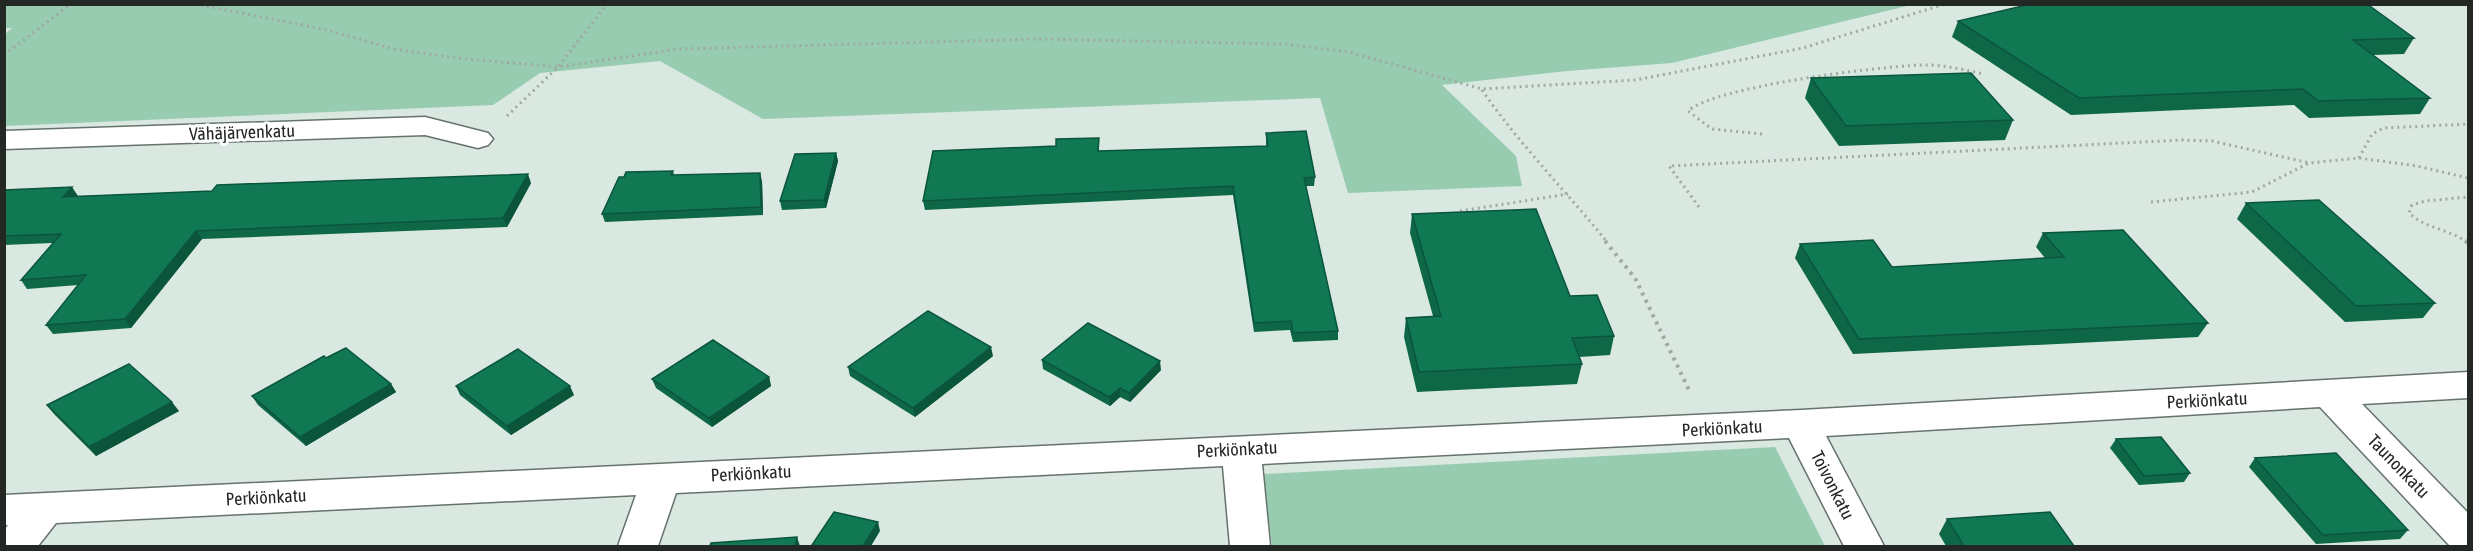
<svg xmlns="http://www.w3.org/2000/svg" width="2473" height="551" font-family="'Asap Condensed',sans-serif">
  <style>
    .green { fill: #97ccb1 }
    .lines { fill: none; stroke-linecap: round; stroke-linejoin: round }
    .street-casing { stroke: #66736c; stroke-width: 3 }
    .path-far1 { stroke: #9ea9a3; stroke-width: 3; stroke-dasharray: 2 4; stroke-linecap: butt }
    .path { stroke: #9ea9a3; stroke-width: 4; stroke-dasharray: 3 5; stroke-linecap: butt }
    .street { fill: #fff; fill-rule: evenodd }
    .wall { fill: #0e6848 }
    .shaded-wall { fill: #0b553b }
    .building { fill: #107954; stroke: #0b553b; stroke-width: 1.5 }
    .labels { text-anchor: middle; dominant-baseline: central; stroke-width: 6; stroke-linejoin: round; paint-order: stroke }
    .street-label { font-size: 18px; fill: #232825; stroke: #fff }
  </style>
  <rect width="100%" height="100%" fill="#d9e8e0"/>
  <g class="green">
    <polygon points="5,4 1911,4 1911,5 1672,63 1567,71 1442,85 1516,156 1522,186 1348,193 1320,98 763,119 660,61 540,73 493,105 5,126 5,34 12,28 5,28"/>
    <polygon points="1775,447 1825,546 1272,546 1263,474"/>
  </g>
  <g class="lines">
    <defs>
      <g id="street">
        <polygon points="425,117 488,133 493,139 488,145 478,148 425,135 4,149 4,131"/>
        <polygon points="2468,372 2468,398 2362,404 2468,513 2468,546 2450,546 2320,407 1826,436 1884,546 1844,546 1789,438 1262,464 1270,546 1230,546 1223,466 676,493 658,546 618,546 636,495 56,523 38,546 4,546 4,530 8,525 4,525 4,495 1801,410"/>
      </g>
    </defs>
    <use href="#street" class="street-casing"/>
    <g class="path-far1">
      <polyline points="195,4 323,29 394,49 456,58 558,67 678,49 1038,39 1284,44 1349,52 1482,89 1635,80 1803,48 1945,4"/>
      <polyline points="4,55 71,4"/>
      <path d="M1482 90C1519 144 1566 191 1607 242"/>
      <polyline points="507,116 558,67 607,4"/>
      <path d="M1762 134 1712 129 1688 111C1717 86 1876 67 1920 65 1942 64 1963 70 1984 74"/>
      <polyline points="2359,158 2372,134 2384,128 2468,124"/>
      <polyline points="2151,202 2252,192 2309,163 2359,158 2417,166 2468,178"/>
      <polyline points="1699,207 1669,166 2182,140 2212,141 2310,163"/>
      <polyline points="1460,211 1568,194"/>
      <path d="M2467 242C2449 229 2426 229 2409 213L2412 205 2425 201 2468 197"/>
    </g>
    <g class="path">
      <polyline points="1605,241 1635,278 1689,390"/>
      <polyline points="2465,241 2468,243"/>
    </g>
    <use href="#street" class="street"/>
  </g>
  <g class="wall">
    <polygon points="1958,21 2414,38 2404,54 2373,55 2430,98 2420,114 2309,118 2294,105 2071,115 1952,37"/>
    <polygon points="1811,78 2013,120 2005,140 1839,146 1805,98"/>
    <polygon points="1266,133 1315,177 1314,186 1306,186 1338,331 1338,340 1293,342 1290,330 1254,332 1233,195 925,210 923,201 1056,146 1099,138 1099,151 1266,146"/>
    <polygon points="836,153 838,161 826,208 782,210 780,201"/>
    <polygon points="673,171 674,175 762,181 763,215 605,222 602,214"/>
    <polygon points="531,183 507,227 202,239 131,328 53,334 46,325 78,285 27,289 21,280 53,243 4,245 4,190 78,196"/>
    <polygon points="2246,203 2435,303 2423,318 2345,322 2237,219"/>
    <polygon points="1412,214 1570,296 1614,336 1610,355 1579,357 1582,364 1577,384 1417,392 1404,337 1406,318 1433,316 1410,233"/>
    <polygon points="2043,233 2208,323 2198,337 1853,354 1795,258 1800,244 1892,267 2045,258 2036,247"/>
    <polygon points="993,356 915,417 850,376 848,367"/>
    <polygon points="326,358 391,384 396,392 306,446 258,405 252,396"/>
    <polygon points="1042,360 1161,370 1130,402 1120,397 1110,406 1043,369"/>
    <polygon points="769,377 771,386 712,427 656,388 652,379"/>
    <polygon points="456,386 574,395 511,435 460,395"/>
    <polygon points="47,405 179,411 96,456 54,414"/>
    <polygon points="2116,439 2190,473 2184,482 2139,485 2110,448"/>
    <polygon points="2255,458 2408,530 2400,539 2316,544 2249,467"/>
    <polygon points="1947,519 2074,546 1946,546 1939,534"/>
  </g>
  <g class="shaded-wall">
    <polygon points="836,153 838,161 826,208 824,200"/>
    <polygon points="760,173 762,181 763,215 761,207"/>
    <polygon points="528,174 531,183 507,227 503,218"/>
    <polygon points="72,187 78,196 63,197"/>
    <polygon points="196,231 202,239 131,328 125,319"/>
    <polygon points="991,347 993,356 915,417 913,408"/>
    <polygon points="1160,361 1161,370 1130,402 1129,393"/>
    <polygon points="769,377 771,386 712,427 709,418"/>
    <polygon points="391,384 396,392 306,446 300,437"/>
    <polygon points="570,386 574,395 511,435 507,426"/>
    <polygon points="1120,388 1120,397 1110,406 1109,397"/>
    <polygon points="172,402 179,411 96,456 89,447"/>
    <polygon points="878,522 880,531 871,546 863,546"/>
    <polygon points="797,537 800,546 795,546"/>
  </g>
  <g class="building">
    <polygon points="2031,4 2367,4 2414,38 2353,40 2430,98 2318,101 2303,89 2079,98 1958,21"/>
    <polygon points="1971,73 2013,120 1846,126 1811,78"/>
    <polygon points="1306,131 1315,177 1304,178 1338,331 1293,333 1291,321 1254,323 1233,186 923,201 933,151 1056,146 1056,139 1099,138 1098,151 1268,146 1266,133"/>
    <polygon points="836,153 824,200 780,201 795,154"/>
    <polygon points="673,171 671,175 760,173 761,207 602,214 619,177 624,177 626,172"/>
    <polygon points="528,174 503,218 196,231 125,319 46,325 86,275 21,280 61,234 4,236 4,190 72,187 63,197 212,191 217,185"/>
    <polygon points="2319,200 2435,303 2356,306 2246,203"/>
    <polygon points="1536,209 1570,296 1597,295 1614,336 1572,338 1582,364 1419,372 1406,318 1441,316 1412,214"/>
    <polygon points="2123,230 2208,323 1859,339 1800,244 1873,240 1892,267 2064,257 2043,233"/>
    <polygon points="928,311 991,347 913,408 848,367"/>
    <polygon points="1088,323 1160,361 1129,393 1120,388 1109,397 1042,360"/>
    <polygon points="713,340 769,377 709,418 652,379"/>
    <polygon points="346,348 391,384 300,437 252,396 324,356 326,358"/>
    <polygon points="518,349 570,386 507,426 456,386"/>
    <polygon points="129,364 172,402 89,447 47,405"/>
    <polygon points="2161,437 2190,473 2144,476 2116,439"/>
    <polygon points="2336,453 2408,530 2323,535 2255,458"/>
    <polygon points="834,512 878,522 863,546 820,546 812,545"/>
    <polygon points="2050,512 2074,546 1964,546 1947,519"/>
    <polygon points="797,537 795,546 710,546 711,543"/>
  </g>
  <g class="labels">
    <g class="street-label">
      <text transform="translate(242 132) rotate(-2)">Vähäjärvenkatu</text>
      <text transform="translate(2207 400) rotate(-3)">Perkiönkatu</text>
      <text transform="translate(1722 428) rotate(-3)">Perkiönkatu</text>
      <text transform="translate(1237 449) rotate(-3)">Perkiönkatu</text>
      <text transform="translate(2399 466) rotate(46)">Taunonkatu</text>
      <text transform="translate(751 473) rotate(-3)">Perkiönkatu</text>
      <text transform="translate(1833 485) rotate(63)">Toivonkatu</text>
      <text transform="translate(266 497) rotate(-3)">Perkiönkatu</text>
    </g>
  </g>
  <rect width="2473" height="551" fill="none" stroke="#232825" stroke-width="12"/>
</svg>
